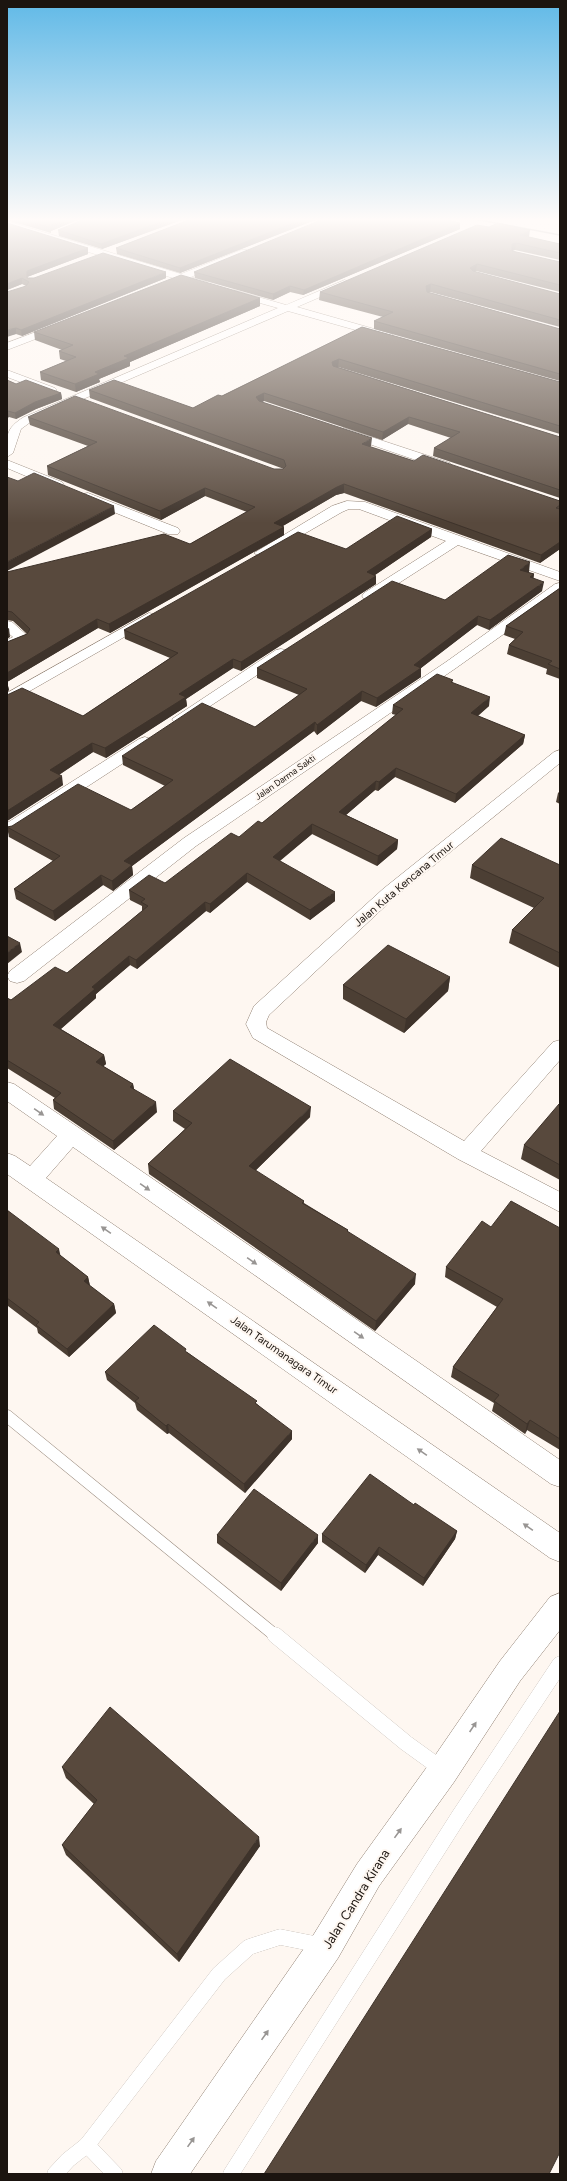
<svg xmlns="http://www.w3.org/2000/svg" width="567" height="2181" font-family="Figtree,sans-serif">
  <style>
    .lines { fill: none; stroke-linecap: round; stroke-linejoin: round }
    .service-far1-casing { stroke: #8f7f71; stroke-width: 13 }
    .service-casing { stroke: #8f7f71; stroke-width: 16 }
    .minor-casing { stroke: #8f7f71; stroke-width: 1 }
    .service-far1 { stroke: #fff; stroke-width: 12 }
    .service { stroke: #fff; stroke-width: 16 }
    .minor { fill: #fff; fill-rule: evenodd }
    .rail { stroke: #6e6762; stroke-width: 1.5 }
    .wall { fill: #4c3f34 }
    .shaded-wall { fill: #3e332b }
    .building { fill: #58493d; stroke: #3e332b }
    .oneway { fill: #989593 }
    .labels { text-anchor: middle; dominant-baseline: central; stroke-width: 4; stroke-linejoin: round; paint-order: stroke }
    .far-street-label { font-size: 9px; fill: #1b140f; stroke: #fef7f1 }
    .street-label { font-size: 11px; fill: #1b140f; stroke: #fef7f1 }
    .near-street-label { font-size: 13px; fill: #1b140f; stroke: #fef7f1 }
  </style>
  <rect width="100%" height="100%" fill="#fef7f1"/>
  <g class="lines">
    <defs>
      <polyline id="service-far1" points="7,1416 276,1636"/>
      <g id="service">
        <polyline points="275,1635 406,1743 442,1769"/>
        <polyline points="55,2174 68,2160 87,2145"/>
        <polyline points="115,2174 87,2145 219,1974 249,1947 280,1937 320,1945"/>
        <polyline points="231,2174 459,1816 560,1664"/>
      </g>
      <g id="minor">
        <polygon points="7,221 181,274 241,250 247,250 249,252 191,277 207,282 209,284 204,287 182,280 174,281 173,278 7,227"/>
        <path d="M345 280 350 283 348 285 297 307 392 334 393 336 392 338H384L288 311 32 421 21 429 13 453 7 457C7 435 5 429 24 417L278 308 231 295V291L234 290 286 305Z"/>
        <polygon points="60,323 65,326 64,328 7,350 7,343"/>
        <polygon points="7,370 55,388 57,390 51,393 47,392 7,377"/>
        <polygon points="344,428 450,463 452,466 446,470 442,469 340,434 338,432"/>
        <polygon points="7,460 62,482 64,485 62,488 54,488 7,468"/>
        <polygon points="88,493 178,528 180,531 178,534 168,534 84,500 82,497 84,494"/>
        <polygon points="347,501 365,502 560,572 560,581 458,545 374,599 364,599 362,596 364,593 446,541 359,509 349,509 342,512 266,556 261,557 254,553 332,506"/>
        <polygon points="560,583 560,594 456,668 196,846 24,981 17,983 10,981 7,976 10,971 184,838 446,662 555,584"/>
        <polygon points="149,613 154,614 156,617 154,620 7,704 7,693"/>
        <polygon points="7,621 12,622 30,638 28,641 7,650 7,640 13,637 7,632"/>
        <polygon points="281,649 286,650 288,653 286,656 186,722 174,722 172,719 276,650"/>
        <polygon points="145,737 151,739 153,742 151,745 13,835 7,836 7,823 139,739"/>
        <polygon points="560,750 560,763 395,897 269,1015 266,1022 267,1028 464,1141 553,1042 560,1040 560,1060 481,1151 560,1192 560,1212 458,1159 253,1038 246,1024 254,1006 383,889 554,752"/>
        <polygon points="7,1082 14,1084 79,1128 560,1460 560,1487 551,1484 73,1147 46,1178 560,1533 560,1562 550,1558 7,1174 7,1153 15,1156 30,1166 57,1136 7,1101"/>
        <polygon points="560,1593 560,1630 520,1681 454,1782 379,1886 338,1958 190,2174 151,2174 156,2161 314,1934 357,1864 432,1760 500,1661 550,1597"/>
      </g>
    </defs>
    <use href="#service-far1" class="service-far1-casing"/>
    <use href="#service" class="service-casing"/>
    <use href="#minor" class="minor-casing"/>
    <use href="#service-far1" class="service-far1"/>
    <use href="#service" class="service"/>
    <use href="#minor" class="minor"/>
    <polyline class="rail" points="469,218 560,235"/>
  </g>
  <g class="wall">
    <polygon points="7,218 82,218 51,231 51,233 7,220"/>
    <polygon points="187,218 102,249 59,236 58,230"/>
    <polygon points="194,218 320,218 180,273 117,254 116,248"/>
    <polygon points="7,223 88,254 27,277 28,278 166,278 22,336 16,334 10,335 26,286 22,284 7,290"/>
    <polygon points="460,229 303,295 290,292 273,300 195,278 194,272"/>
    <polygon points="529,237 560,244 560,260 515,250 512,251 560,262 560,292 476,271 474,272 560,294 560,327 430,292 428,292 560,329 560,381 374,329 374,321 383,317 319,300 320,292"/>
    <polygon points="260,298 260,306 130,362 130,366 99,379 100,382 76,392 41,380 40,372 66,361 60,359 59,351 62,350 35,340 34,332"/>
    <polygon points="362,327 560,382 560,434 338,367 337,367 560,437 560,498 433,456 434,448 451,438 408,424 382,440 264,401 262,402 371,446 370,447 414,461 560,501 560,549 540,563 344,493 336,495 283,526 284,535 110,633 98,628 7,682 9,690 7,692 7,642 27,634 13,621 7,620 7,572 190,544 247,512 205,496 161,520 48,475 47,466 88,446 30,425 28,417 274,469 284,469 90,398 89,390 193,408 222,396"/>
    <polygon points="7,380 16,384 61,393 62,399 36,409 16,419 9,417 7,418"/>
    <polygon points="432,529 431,537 375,575 376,584 241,671 233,668 186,699 187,706 106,758 93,752 59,775 63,785 7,821 7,695 83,716 170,658 125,639 124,630 346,549"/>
    <polygon points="528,572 534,574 533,578 542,591 489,630 477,625 421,668 421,677 376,707 361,701 317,735 314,731 132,866 133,875 113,891 103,885 55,921 16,899 14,889 53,861 9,837 7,827 131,810 165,786 123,765 122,756 255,727 299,695 257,678 257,668 445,600 529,572"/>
    <polygon points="560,588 560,679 546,674 547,669 507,654 509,645 515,639 504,635 506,626"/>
    <polygon points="453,680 452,683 489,706 478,716 525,735 523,744 455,803 395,777 378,791 375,790 346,815 398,840 397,849 377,866 312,834 280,861 335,901 310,920 247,882 210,913 206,911 137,969 130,965 96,994 96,998 61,1029 104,1055 106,1064 103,1066 133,1084 134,1089 157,1112 114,1150 54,1109 53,1100 55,1098 7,1068 7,998 11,1000 67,973 142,911 142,906 130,900 129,890 165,883 239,837 262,823 396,715 392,714 393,705"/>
    <polygon points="560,791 560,804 556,802 558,793"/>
    <polygon points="472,865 560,865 560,968 509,943 512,930 534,908 470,878"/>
    <polygon points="450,977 448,991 404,1033 343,999 343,985"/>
    <polygon points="560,1104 560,1180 521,1159 524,1145"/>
    <polygon points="173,1111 310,1117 255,1171 304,1201 304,1203 348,1230 348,1232 415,1284 375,1331 149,1174 148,1164 185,1129 173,1121"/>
    <polygon points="7,1210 61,1256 88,1277 90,1286 114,1304 116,1313 69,1357 38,1333 37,1328 8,1306 7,1301"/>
    <polygon points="491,1227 560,1228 560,1450 527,1430 525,1434 492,1411 494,1403 451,1377 453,1367 497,1307 445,1277 446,1267"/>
    <polygon points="187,1352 257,1404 292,1439 245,1493 169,1433 167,1434 137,1410 135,1403 107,1380 105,1372"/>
    <polygon points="414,1505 457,1531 455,1539 423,1586 378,1555 365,1573 322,1542 322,1534"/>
    <polygon points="217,1535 318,1543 281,1591 217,1543"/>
    <polygon points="62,1767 260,1846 179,1962 66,1855 62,1845 94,1804 66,1778"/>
  </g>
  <g class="shaded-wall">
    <polygon points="68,218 82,218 51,231 51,233 51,225"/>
    <polygon points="172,218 187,218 102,249 101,244"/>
    <polygon points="306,218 320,218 180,273 180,268"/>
    <polygon points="460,223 460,229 303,295 304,290"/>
    <polygon points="530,230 529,237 520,235"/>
    <polygon points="516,243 515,250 511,251 512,244"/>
    <polygon points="88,248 88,254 27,277 28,284 27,271"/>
    <polygon points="477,264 476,271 470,275 470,268"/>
    <polygon points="166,272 166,278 22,336 21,330"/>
    <polygon points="22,278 22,284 7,290 7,284"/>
    <polygon points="431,284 430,292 426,293 426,286"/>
    <polygon points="290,286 290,292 273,300 273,294"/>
    <polygon points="260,298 260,306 130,362 130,366 99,379 100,382 76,392 75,384 124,356"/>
    <polygon points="16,328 16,334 7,337 7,330"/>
    <polygon points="339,359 338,367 332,370 332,362"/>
    <polygon points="61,393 62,399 36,409 16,419 15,413 35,402"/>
    <polygon points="264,393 264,401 257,405 256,397"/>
    <polygon points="7,411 8,411 9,417 7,418"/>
    <polygon points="409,417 408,424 382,440 383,432"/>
    <polygon points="372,438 371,446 361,452 362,444"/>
    <polygon points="344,484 344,493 336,495 274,531 274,523 337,487"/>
    <polygon points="205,488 205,496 161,520 160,511"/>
    <polygon points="114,506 115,514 7,571 7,562"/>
    <polygon points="284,527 284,535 110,633 109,624"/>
    <polygon points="432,529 431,537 366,581 367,572"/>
    <polygon points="560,542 560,549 540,563 541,555"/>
    <polygon points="530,562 529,572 519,579 520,570"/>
    <polygon points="534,574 533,583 530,577"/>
    <polygon points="376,576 376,584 241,671 241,662"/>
    <polygon points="544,582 542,591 489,630 490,620"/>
    <polygon points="478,616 477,625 421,668 421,677 376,707 377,698 414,665"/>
    <polygon points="97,619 98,628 7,682 9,690 7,692 7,673"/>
    <polygon points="9,628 10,637 7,639 7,629"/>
    <polygon points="233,659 233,668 186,699 187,706 106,758 105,748 179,694"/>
    <polygon points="362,691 361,701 317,735 317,725"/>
    <polygon points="490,697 489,706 470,722 471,713"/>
    <polygon points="315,722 314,731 132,866 133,875 113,891 112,881 124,861"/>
    <polygon points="525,735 523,744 455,803 456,794"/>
    <polygon points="92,743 93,752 51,780 50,770"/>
    <polygon points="396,768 395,777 378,791 379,782"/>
    <polygon points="62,776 63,785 7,821 7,811"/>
    <polygon points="376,781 375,790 339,821 339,812"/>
    <polygon points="312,824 312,834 273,866 273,857"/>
    <polygon points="398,840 397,849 377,866 378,856"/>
    <polygon points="247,873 247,882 210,913 210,904"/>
    <polygon points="101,875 103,885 55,921 53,911"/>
    <polygon points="335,892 335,901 310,920 310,910"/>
    <polygon points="205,902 206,911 137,969 136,960"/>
    <polygon points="20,943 22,952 7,964 7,953"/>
    <polygon points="129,956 130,965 96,994 96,998 55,1034 53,1025 92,987"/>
    <polygon points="450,977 448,991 404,1033 406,1019"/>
    <polygon points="104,1055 106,1064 98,1071 96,1062"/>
    <polygon points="133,1084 135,1094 130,1087"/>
    <polygon points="156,1102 157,1112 114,1150 113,1141"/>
    <polygon points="311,1107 310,1117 249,1177 249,1166"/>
    <polygon points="59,1249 61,1258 56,1252"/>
    <polygon points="416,1274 415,1284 375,1331 376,1321"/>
    <polygon points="88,1277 90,1286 84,1281"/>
    <polygon points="114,1304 116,1313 69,1357 67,1349"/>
    <polygon points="530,1420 527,1430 525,1434 527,1424"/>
    <polygon points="168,1424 169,1433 167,1434 166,1426"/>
    <polygon points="292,1431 292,1439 245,1493 244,1484"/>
    <polygon points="457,1531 455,1539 423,1586 424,1578"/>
    <polygon points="318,1535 318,1543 281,1591 281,1583"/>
    <polygon points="379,1547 378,1555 365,1573 366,1565"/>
    <polygon points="259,1837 260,1846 179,1962 177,1954"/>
  </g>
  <g class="building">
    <polygon points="18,218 68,218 51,225 51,228"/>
    <polygon points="88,218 172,218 101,244 58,230"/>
    <polygon points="194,218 306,218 180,268 116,248"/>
    <polygon points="326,218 439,218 460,223 304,290 290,286 273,294 194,272"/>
    <polygon points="7,223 88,248 27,271 27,278 34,278 103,253 166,272 21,330 16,328 7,330 7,292 26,286 29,282 22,278 7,284"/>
    <polygon points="498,223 530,230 520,235 560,244 560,253 516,243 512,244 512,251 560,262 560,285 477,264 470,268 473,271 560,294 560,320 431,284 426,286 427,292 560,329 560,374 374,321 393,312 320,292 477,225 489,227"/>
    <polygon points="181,275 260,298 124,356 129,358 95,372 99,374 75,384 40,372 76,357 59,351 73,345 34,332"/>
    <polygon points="362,327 560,382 560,426 339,359 332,362 333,366 560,437 560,490 434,448 460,432 409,417 383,432 264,393 256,397 259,401 372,438 362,444 414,461 423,455 560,501 560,505 556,508 560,509 560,542 541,555 344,484 337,487 274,523 284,527 109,624 97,619 7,673 7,642 27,634 30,629 12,612 7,611 7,572 164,534 190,544 255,507 205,488 160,511 47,466 97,442 28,417 75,396 274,469 283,469 286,466 284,460 89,390 114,380 193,408 218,395 222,396"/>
    <polygon points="7,380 16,384 26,380 61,393 35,402 15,413 8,411 7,411"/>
    <polygon points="34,473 114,506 7,562 7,477 18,481"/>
    <polygon points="397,516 432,529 367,572 376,576 241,662 233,659 179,694 186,697 105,748 92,743 50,770 62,776 7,811 7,695 22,688 83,716 178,653 124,630 298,532 346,549"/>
    <polygon points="508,555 530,562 520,570 534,574 530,577 544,582 490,620 478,616 414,665 421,668 377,698 362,691 317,725 315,722 124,861 132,865 112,881 101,875 53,911 14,889 60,856 7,827 12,826 78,784 131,810 173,780 122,756 202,703 255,727 307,689 257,668 392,581 445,600"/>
    <polygon points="560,588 560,669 548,664 552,661 509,645 523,632 506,626"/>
    <polygon points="437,674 453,680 451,682 490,697 471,713 525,735 456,794 396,768 379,782 376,781 339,812 398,840 378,856 312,824 273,857 335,892 310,910 247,873 210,904 205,902 136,960 129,956 92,987 95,989 53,1025 104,1055 96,1062 133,1084 130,1087 156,1102 113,1141 53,1100 61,1093 7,1060 7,998 11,1000 55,967 67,973 148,906 141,902 145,899 129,890 149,875 165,883 231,833 239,837 258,821 262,823 403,709 393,705"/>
    <polygon points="501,838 560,865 560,953 512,930 544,898 472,865"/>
    <polygon points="7,936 20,943 7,953"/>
    <polygon points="388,945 450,977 406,1019 343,985"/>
    <polygon points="230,1059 311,1107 249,1166 304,1201 302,1203 348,1230 347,1231 416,1274 376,1321 148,1164 192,1123 173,1111"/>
    <polygon points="559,1104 560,1104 560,1165 524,1145"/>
    <polygon points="511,1201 560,1228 560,1439 530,1420 527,1424 494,1401 499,1395 453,1367 503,1299 446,1267 482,1221 491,1227"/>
    <polygon points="7,1210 59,1249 56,1252 88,1277 84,1281 114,1304 67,1349 36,1325 39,1322 7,1298 7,1296 8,1295 7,1294"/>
    <polygon points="154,1325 186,1349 185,1351 257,1401 255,1403 292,1431 244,1484 168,1424 166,1426 135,1401 139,1398 105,1372"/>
    <polygon points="370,1474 414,1505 415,1503 457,1531 424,1578 379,1547 366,1565 322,1534"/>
    <polygon points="254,1489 318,1535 281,1583 217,1535"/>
    <polygon points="110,1707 259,1837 177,1954 62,1845 97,1800 62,1767"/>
    <polygon points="560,1711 560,2152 549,2174 264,2174"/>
  </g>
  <defs><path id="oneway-solid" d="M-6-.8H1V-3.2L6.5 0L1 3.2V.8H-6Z"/></defs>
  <g class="oneway">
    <use href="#oneway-solid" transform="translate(39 1112) rotate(35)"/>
    <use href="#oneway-solid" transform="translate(145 1187) rotate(35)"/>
    <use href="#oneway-solid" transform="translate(106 1230) rotate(-145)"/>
    <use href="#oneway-solid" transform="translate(252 1261) rotate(35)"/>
    <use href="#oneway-solid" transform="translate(212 1305) rotate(-145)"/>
    <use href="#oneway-solid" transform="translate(359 1335) rotate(35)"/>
    <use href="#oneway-solid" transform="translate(422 1452) rotate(-145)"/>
    <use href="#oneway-solid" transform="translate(528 1527) rotate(-145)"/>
    <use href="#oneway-solid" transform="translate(473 1727) rotate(-56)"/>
    <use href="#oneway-solid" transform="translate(398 1833) rotate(-54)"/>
    <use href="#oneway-solid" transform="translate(265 2035) rotate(-55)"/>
    <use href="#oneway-solid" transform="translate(191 2142) rotate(-55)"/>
  </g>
  <linearGradient id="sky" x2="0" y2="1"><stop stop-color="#60b9e7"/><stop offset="0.42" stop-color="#fffbf9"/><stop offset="1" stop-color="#fffbf9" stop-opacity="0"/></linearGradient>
  <rect width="567" height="523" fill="url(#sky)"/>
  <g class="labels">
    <g class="far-street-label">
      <text transform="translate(285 777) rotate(-35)">Jalan Darma Sakti</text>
    </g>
    <g class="street-label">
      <text transform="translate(404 884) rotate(-40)">Jalan Kuta Kencana Timur</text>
      <text transform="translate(284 1355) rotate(35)">Jalan Tarumanagara Timur</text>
    </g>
    <g class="near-street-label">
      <text transform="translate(356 1899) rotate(-58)">Jalan Candra Kirana</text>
    </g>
  </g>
  <rect width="567" height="2181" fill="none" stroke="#1b140f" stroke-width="16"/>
</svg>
